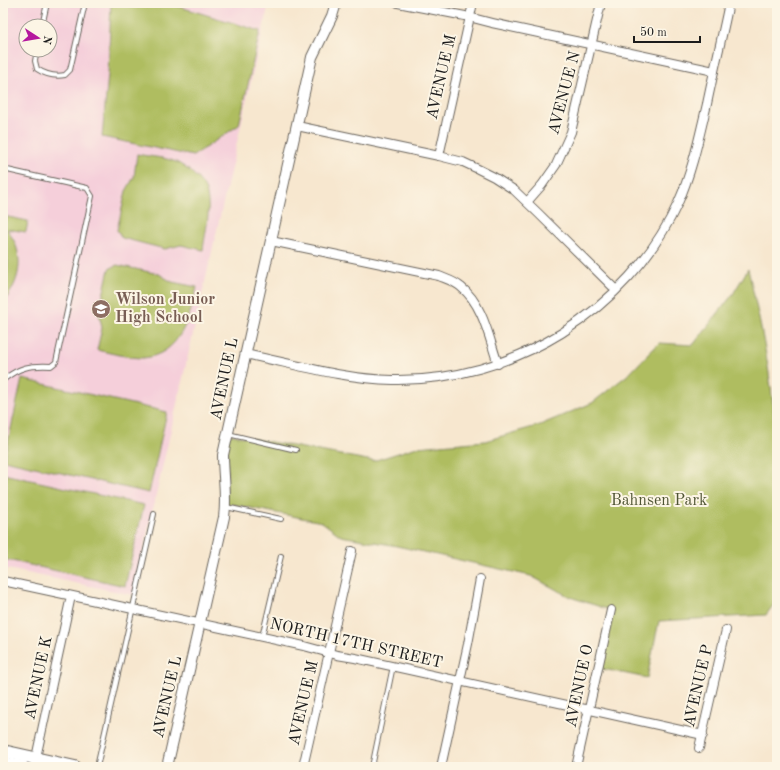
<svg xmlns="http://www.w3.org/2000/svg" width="780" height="770" font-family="'Old Standard TT',serif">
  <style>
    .built { fill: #f5cfda; fill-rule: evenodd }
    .green { fill: #afbd60; stroke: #666c3e }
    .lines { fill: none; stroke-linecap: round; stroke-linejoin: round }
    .service-casing { stroke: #69635b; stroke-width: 6 }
    .minor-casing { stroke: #69635b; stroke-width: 10 }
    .tertiary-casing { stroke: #69635b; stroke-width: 12 }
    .primary-casing { stroke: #69635b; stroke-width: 14 }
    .service { stroke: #fff; stroke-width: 4 }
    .minor { stroke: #fff; stroke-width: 8 }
    .tertiary { stroke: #fff; stroke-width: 10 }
    .primary { stroke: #fff; stroke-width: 12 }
    .labels { text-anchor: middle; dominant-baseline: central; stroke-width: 4; stroke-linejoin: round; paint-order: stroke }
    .street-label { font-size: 16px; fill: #1c1c1c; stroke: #fcf5e5 }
    .education-label { font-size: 16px; font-weight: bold; fill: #785e54; stroke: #fcf5e5; text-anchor: start }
    .park-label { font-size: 16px; fill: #4f5434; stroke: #fcf5e5 }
  </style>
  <rect width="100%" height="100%" fill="#fcf5e5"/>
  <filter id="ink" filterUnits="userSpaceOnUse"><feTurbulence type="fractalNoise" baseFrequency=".025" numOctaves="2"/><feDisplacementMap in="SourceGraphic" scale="8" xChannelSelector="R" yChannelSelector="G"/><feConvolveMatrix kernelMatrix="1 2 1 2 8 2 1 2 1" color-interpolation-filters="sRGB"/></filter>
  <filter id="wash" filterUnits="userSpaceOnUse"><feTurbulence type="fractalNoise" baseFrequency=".012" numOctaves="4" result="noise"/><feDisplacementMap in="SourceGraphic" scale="16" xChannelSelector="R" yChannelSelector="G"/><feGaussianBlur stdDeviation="0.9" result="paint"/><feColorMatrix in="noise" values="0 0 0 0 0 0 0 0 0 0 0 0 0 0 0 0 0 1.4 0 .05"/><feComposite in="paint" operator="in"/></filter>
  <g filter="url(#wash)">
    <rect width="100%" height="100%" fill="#f7e7cf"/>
    <path class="built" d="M3 3H269L133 595 3 568ZM26 26H50V50H26Z"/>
    <g class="green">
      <polygon points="111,3 167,3 260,31 239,125 193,156 102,137 108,75"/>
      <path d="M137 154C150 157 165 157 176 162 188 168 205 182 207 195 211 212 205 233 203 250L181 245 165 249 122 238 117 230 126 191 134 177Z"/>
      <path d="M3 216 28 221 26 232 7 229C9 233 13 238 15 243 24 265 17 285 3 303V283L8 263 6 250 3 245Z"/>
      <path d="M117 265 159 274 172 282 197 287C190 317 180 355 143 358 130 358 110 353 97 350L102 328 99 313 109 269Z"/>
      <path d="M748 269C757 308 766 348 771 388 780 458 777 530 777 600L766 615 659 621 647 678 598 668 610 610 570 597 531 576 397 546 341 536 322 522 226 503 228 434 373 461 417 447 485 441 540 425 592 403 630 373 659 343 693 345 733 294Z"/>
      <polygon points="22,379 167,412 149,493 4,460"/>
      <polygon points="3,474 144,505 125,586 3,559"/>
    </g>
  </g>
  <g filter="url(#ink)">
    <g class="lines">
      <defs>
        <g id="service">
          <polyline points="42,26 47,3"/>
          <path d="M37 50 35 61 37 69C46 75 54 77 65 75L70 70 85 3"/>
          <path d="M3 169 87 188 92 196 56 362 51 366C30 365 19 367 3 380"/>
          <polyline points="228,434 296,450"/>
          <polyline points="226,507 281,519"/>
          <polyline points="262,637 281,556"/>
          <polyline points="97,767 154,514"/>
          <polyline points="372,767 393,666"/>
        </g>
        <g id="minor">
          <polyline points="398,3 465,16 492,23 714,71"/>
          <polyline points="297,126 439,156 463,162 478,169 494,177 514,190 538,213 616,290"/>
          <polyline points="439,156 473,3"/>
          <polyline points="527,202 542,185 556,165 571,132 601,3"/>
          <path d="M271 241 439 276C446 279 454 281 461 287 483 304 489 338 498 364"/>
          <path d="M245 354C294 364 343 379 393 380 512 382 628 312 678 203 692 172 699 138 707 104 714 70 722 37 729 3"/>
          <polyline points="3,581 304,646 337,655 355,658 703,735"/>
          <polyline points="699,748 726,630"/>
          <polyline points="34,767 71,596"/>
          <polyline points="303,767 352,551"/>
          <polyline points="441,767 468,644 480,579"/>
          <polyline points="576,767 611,610"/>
        </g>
        <path id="tertiary" d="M167 767 224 517C227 496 223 476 223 455L312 57 332 16 336 3"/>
        <g id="primary">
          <polyline points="3,751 75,767"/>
          <polyline points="3,763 23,767"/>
        </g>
      </defs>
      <use href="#service" class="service-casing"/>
      <use href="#minor" class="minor-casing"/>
      <use href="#tertiary" class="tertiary-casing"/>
      <use href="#primary" class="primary-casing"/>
      <use href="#service" class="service"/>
      <use href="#minor" class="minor"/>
      <use href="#tertiary" class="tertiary"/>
      <use href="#primary" class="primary"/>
    </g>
  </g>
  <defs>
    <symbol id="school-disc" viewBox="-11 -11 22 22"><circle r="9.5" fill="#8d6e63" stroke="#fcf5e5"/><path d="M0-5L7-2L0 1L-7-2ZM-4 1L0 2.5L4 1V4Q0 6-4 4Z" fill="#fff"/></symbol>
  </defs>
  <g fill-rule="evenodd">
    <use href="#school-disc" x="90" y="298" width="22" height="22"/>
  </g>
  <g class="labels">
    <g class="street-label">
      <text transform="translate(442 77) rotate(-77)">AVENUE M</text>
      <text transform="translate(565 93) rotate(-75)">AVENUE N</text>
      <text transform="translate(225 379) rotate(-78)">AVENUE L</text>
      <text transform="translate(356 644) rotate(13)">NORTH 17TH STREET</text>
      <text transform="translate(39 678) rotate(-78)">AVENUE K</text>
      <text transform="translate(580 686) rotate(-78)">AVENUE O</text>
      <text transform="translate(699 686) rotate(-77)">AVENUE P</text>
      <text transform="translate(168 697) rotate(-77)">AVENUE L</text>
      <text transform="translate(304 703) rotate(-77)">AVENUE M</text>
    </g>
    <g class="education-label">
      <text x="115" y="300">Wilson Junior<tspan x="115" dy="18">High School</tspan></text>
    </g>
    <g class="park-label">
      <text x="659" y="501">Bahnsen Park</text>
    </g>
  </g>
  <rect width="780" height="770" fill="none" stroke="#fcf5e5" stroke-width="16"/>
  <g transform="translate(38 38) rotate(102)"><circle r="19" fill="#fcf5e5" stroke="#a29e95"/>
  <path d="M0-3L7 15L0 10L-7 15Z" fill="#b5179e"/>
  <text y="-6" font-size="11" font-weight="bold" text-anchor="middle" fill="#1c1c1c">N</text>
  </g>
  <path d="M634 36v6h66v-6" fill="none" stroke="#1c1c1c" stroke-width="2"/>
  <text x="640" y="36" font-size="12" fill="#1c1c1c" stroke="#fcf5e5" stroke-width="3" paint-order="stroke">50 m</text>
</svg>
